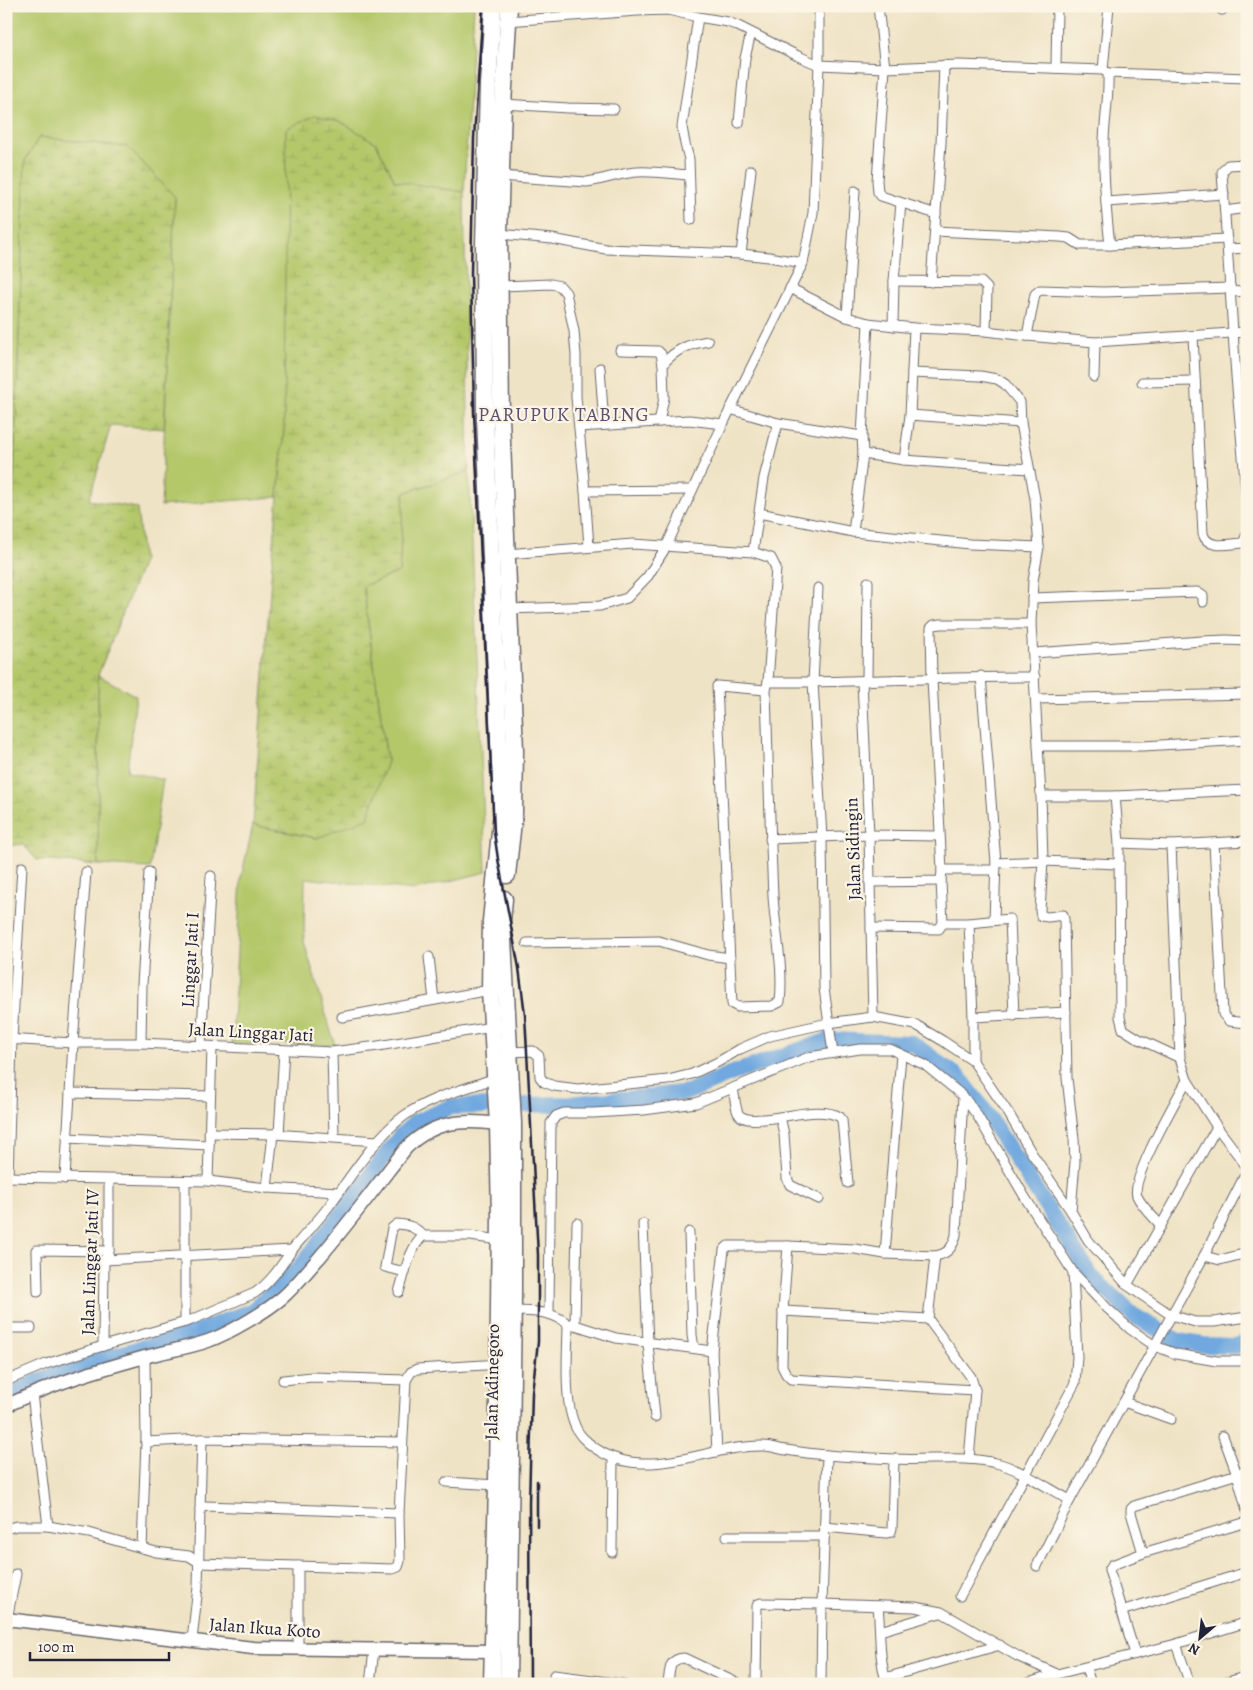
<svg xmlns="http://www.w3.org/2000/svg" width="1253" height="1690" font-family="Alegreya,serif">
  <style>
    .green { fill: #b4c86b; stroke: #6b7553 }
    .wetland { fill: url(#wetland-marsh); stroke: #6b7553 }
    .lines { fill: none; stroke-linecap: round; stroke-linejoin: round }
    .river { stroke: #70a8df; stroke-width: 16 }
    .street-casing { stroke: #6a666b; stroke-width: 11 }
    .secondary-casing { stroke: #6a666b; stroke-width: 15 }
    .highway-casing { stroke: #6a666b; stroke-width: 19 }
    .street { stroke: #fff; stroke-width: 9 }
    .secondary { stroke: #fff; stroke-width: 12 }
    .highway { stroke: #fff; stroke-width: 16 }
    .rail { stroke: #22223b; stroke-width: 2.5 }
    .labels { text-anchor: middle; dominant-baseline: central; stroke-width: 4.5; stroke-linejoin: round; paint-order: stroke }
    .street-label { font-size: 18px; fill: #22223b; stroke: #fcf5e5 }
    .quarter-label { font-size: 20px; letter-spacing: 1px; fill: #5a5071; stroke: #fcf5e5 }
  </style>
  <defs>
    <pattern id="wetland-marsh" width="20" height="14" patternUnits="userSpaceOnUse" patternTransform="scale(1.25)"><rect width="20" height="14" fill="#b4c86b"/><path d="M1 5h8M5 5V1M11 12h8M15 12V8" fill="none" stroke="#9aac5e"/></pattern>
  </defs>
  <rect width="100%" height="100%" fill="#fcf5e5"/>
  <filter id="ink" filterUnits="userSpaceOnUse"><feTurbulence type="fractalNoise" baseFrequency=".02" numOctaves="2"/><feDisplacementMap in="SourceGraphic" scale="10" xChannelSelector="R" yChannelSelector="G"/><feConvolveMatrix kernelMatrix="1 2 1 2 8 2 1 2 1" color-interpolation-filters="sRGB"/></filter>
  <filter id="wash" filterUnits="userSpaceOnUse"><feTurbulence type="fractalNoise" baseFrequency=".0096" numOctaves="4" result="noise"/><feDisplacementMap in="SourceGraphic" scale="20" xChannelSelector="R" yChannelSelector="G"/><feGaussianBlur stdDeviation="1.12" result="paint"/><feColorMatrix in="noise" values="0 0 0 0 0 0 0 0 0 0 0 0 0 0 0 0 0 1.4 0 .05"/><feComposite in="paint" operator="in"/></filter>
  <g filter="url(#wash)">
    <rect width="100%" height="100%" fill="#efe3c5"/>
    <g class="green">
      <polygon points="6,6 474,6 464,192 395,181 376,143 284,430 278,497 161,506 175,197 39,137 25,161 12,535 6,636"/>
      <polygon points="469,471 486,872 415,890 305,878 304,942 335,1045 232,1043 241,878 253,825 316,838 387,761 363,586 399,572 404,493"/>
      <polygon points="98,675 136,696 127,771 163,780 150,868 98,865"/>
    </g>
    <g class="wetland">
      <polygon points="315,115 340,121 376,143 395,181 464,192 469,471 404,493 399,572 363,586 387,761 368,818 317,838 253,825 272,564 284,430 286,129"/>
      <polygon points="39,137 128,147 175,197 164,429 111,425 89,500 137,508 143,562 98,675 98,865 37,860 23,844 6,846 6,636 12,535 25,161"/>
    </g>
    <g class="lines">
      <polyline class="river" points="6,1396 64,1370 199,1331 253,1310 301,1266 401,1135 416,1122 450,1107 566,1104 647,1097 688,1092 730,1074 829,1040 912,1043 960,1078 985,1111 1091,1276 1133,1315 1178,1341 1203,1345 1236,1346 1247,1342"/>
    </g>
  </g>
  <g filter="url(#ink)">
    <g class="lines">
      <defs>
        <g id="street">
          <polyline points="878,6 885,68 877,181 878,192 881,196 936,214"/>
          <polyline points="1222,10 1222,6"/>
          <path d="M508 21 637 11 668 10 698 17 728 22 738 26 798 56 819 65 885 68 959 65 1103 70 1108 73C1109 96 1105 117 1104 140 1103 175 1106 210 1110 245"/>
          <polyline points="1056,68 1057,6"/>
          <polyline points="1103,70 1109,6"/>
          <polyline points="1108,73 1247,78"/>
          <polyline points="503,104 568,108 614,109"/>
          <polyline points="739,123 745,58 751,33"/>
          <polyline points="1247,164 1228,165 1222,172 1236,376 1247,503"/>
          <path d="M500 176 587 182C604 180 620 173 637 172 654 171 672 174 689 175"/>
          <polyline points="855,191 847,317 868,323 914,328 986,331 1027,336 1095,342 1247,332"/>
          <polyline points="1106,202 1224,194"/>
          <polyline points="1225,211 1247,208"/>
          <polyline points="691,220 689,159 685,144 682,127 698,17"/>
          <polyline points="935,231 1060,237 1069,238 1080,245 1110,245 1227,239"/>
          <polyline points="499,234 552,239 606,249 741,254 769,257 803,263"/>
          <polyline points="1228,249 1247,248"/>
          <polyline points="741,254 751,170"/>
          <polyline points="894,281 981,282 987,288 986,331"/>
          <polyline points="931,282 941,143 944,65"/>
          <polyline points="499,286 551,284 560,286 566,293 574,331 576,355 576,397 585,491 589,547"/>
          <polyline points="790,288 847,317"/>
          <polyline points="1231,292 1247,291"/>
          <polyline points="893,326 894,281 901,203"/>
          <polyline points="1027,336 1035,294 1040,290 1103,292 1231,288"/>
          <path d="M1193 336 1203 534C1208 550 1229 544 1243 543L1247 534"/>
          <polyline points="620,350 658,351 661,354 663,364"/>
          <polyline points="600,368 604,425"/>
          <polyline points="912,373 980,376 997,379 1005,384 1020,402 1021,423 1035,499 1039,547 1033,581 1031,624 1041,796 1043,861 1040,911 1041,916 1048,917 1063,915 1064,919 1067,1078 1074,1139 1075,1162 1071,1211"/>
          <polyline points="1094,377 1095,342"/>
          <polyline points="1142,382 1195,381"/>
          <polyline points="730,409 778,423 862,436"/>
          <polyline points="910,415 1021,423"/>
          <path d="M659 422 664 398 663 364C676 349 689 344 708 341"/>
          <polyline points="579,427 689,420 723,424"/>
          <polyline points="863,454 904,460 1029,469"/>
          <polyline points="904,460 910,415 914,328"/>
          <polyline points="585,491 692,490"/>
          <polyline points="759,513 853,532 970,544 1039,547"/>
          <polyline points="853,532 863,454 862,436 868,323"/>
          <polyline points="753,552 764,478 778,423"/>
          <polyline points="506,554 633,544 753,552 771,558 776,568 768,682"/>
          <polyline points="818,588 813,682 822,838 824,988 833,1053"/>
          <polyline points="1032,598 1197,592 1203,596 1203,602"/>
          <polyline points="508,609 600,606 627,598 648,576 666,547 723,424 803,263 813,213 819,65 819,6"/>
          <polyline points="1034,653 1202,641 1227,640 1247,641"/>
          <polyline points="981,676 996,863 994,920"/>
          <polyline points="862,681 869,835 873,1017"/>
          <polyline points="867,681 868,582"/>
          <path d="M766 690C768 759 770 827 773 896 775 931 784 967 780 1002L772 1006 738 1007 732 1004 717 686 766 690 768 682C857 683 946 676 1035 677"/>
          <polyline points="1036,699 1247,694"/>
          <polyline points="1038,746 1143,746 1247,740"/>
          <polyline points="1041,796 1115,796 1247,790"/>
          <polyline points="1115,796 1119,843 1120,1017 1123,1029 1139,1039 1180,1058"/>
          <polyline points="770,839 869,835 939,836"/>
          <polyline points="1119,843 1171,845 1247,841"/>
          <polyline points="1214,843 1223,1014 1229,1021 1247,1023"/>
          <polyline points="996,863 1043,861 1119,864"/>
          <polyline points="942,870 932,679 931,628 934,625 941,624 1031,624"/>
          <polyline points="870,882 941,881 942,870 995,870"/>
          <polyline points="943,923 969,923 1010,919 1014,1016"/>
          <polyline points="969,923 973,1017 973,1061"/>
          <polyline points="871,928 939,929 943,923 941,881"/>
          <polyline points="527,943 659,941 708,955 730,958"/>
          <polyline points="429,957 434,1000"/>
          <polyline points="342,1017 490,990"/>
          <polyline points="973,1017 1066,1012"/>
          <polyline points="6,1039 73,1043 141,1043 332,1052 378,1046 492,1027"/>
          <polyline points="141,1043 142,985 149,872"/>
          <polyline points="201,1046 211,876"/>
          <polyline points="332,1052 334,1137"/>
          <polyline points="509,1052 533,1051 539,1056 540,1077 544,1082 554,1086 578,1089 668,1080 692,1074 718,1062 740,1049 770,1036 828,1023 873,1017 916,1025 943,1041 973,1061 1009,1114 1031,1152 1071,1211 1088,1240 1127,1285 1171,1315 1195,1322 1214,1322 1247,1317"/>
          <path d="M733 1089C735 1097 735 1106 738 1113 743 1124 770 1118 780 1117L784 1134 787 1178 790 1185 819 1199"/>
          <polyline points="70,1093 210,1096"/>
          <path d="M780 1117C796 1114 825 1108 840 1117L842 1120 848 1183"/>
          <polyline points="209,1133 273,1134 378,1141"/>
          <polyline points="279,1134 284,1050"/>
          <polyline points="67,1138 209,1145"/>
          <polyline points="6,1177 208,1181 267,1188 339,1192"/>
          <polyline points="8,1177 12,1040 22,867"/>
          <polyline points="65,1179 73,1043 86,872"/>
          <polyline points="185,1181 185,1322"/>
          <polyline points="208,1181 212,1047"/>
          <polyline points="267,1188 273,1134"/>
          <polyline points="643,1224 648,1343 655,1417"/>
          <path d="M1161 1226C1154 1217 1142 1207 1137 1196 1130 1179 1177 1099 1187 1080"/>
          <polyline points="689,1232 692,1335 694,1348"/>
          <polyline points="788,1246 783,1311 782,1366 786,1374 791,1379 975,1390"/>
          <polyline points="885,1254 901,1055"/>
          <polyline points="935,1256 928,1319 971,1377 975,1390 969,1459"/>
          <polyline points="1204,1256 1220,1260 1247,1253"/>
          <polyline points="104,1260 292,1250"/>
          <path d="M405 1272 385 1267 392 1228 397 1224C409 1225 416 1227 423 1236"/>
          <polyline points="1127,1285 1217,1127"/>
          <polyline points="38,1292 37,1250 109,1251"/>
          <path d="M399 1292C405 1274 408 1250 423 1236H470L500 1240"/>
          <path d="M513 1311C535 1312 550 1310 568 1324 568 1354 561 1416 583 1438 635 1490 703 1445 763 1446 771 1446 778 1449 786 1450 799 1452 813 1454 827 1455 849 1457 872 1458 895 1459 928 1461 964 1455 996 1463 1019 1468 1049 1489 1070 1500"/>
          <polyline points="783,1311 928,1319"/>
          <polyline points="549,1313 551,1123 556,1116 564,1113 593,1113 644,1110 696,1103 809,1057 860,1049 890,1049 925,1065 963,1096 977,1115 1026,1199 1073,1272 1107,1308 1130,1329 1155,1346 1176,1354 1217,1361 1247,1361"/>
          <polyline points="568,1324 575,1325 616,1338 712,1351"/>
          <polyline points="575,1325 577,1223"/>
          <polyline points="6,1328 31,1328"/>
          <polyline points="103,1346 104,1260 108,1256 109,1251 109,1180"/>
          <polyline points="145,1357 146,1442 202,1439 402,1442"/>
          <polyline points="283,1380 312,1377 406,1380"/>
          <path d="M6 1381 46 1364 103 1346 189 1321 255 1293C271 1282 281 1266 292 1250 304 1235 317 1222 329 1206 350 1178 375 1137 404 1116 432 1096 464 1090 495 1078"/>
          <polyline points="32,1394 48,1526"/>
          <polyline points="1124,1402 1171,1419"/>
          <polyline points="1223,1436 1237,1474 1247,1511"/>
          <path d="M717 1452 712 1351 724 1250 728 1246H788L855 1249 885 1254 935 1256C948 1254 953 1247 956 1235L963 1096"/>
          <polyline points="827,1455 822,1604 915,1607 941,1612 1019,1657 1057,1674 1176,1644 1247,1622"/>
          <polyline points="446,1482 497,1485"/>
          <polyline points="200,1509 202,1439"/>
          <polyline points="825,1527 886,1533 891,1532 892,1528 894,1459"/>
          <polyline points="6,1529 16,1526 48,1526 89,1533 156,1552 189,1556 200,1563 393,1569 398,1567 400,1561 399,1513 406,1380 411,1372 417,1369 501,1364"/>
          <polyline points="727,1536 825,1536"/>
          <polyline points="142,1548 146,1442"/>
          <polyline points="612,1552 613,1458"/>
          <polyline points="1143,1553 1131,1513 1131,1509 1134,1506 1247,1471"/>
          <polyline points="298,1566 298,1649"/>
          <polyline points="1037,1566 1070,1500 1204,1256 1246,1173 1247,1167 1217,1127 1187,1080 1180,1058 1171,845"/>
          <polyline points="960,1596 1075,1383 1077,1357 1073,1272"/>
          <path d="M878 1606C881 1634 878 1657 887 1684"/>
          <polyline points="1121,1611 1247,1572"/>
          <polyline points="7,1619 16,1574"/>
          <polyline points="880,1631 940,1613"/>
          <polyline points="192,1640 198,1587 200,1509 205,1506 399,1513"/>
          <polyline points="1176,1644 1190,1684"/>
          <polyline points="1135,1654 1109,1570 1112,1565 1143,1553 1247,1522"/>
          <polyline points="1086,1668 1091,1684"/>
          <polyline points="554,1675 623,1684"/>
          <polyline points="885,1678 1000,1645"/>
          <polyline points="370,1684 374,1650"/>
          <path d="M668 1684C670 1670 668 1659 684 1658L739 1684"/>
          <polyline points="756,1684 757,1606 758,1604 761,1603 822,1604 821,1684"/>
          <polyline points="1025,1684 1057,1674"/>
          <polyline points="1222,1684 1247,1676"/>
        </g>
        <g id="secondary">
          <path d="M6 1406C50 1384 98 1370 145 1357 166 1351 188 1348 208 1341 228 1334 267 1311 283 1297 296 1286 307 1271 319 1258 349 1223 377 1185 406 1148 433 1121 462 1119 498 1124"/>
          <polyline points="6,1619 253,1648 493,1651"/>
        </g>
        <g id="highway">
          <polyline points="507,875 514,813 515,750 501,418 499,234 503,104 509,6"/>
          <polyline points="504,899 502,921 513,1123 513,1297 508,1684"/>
          <polyline points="492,1684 497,1485 500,1216 498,1124 490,990 491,921 502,812 485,417 484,245 488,85 493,6"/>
        </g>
      </defs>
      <use href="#street" class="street-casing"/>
      <use href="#secondary" class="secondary-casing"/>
      <use href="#highway" class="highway-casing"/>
      <use href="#street" class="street"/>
      <use href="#secondary" class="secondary"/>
      <use href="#highway" class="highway"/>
      <g class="rail">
        <polyline points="483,6 474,138 471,273 474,413 494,832 498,859 519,968 525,1015 538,1255 538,1342 532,1393 529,1503 530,1684"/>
        <polyline points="537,1526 537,1481"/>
      </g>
    </g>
  </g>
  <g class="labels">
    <g class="street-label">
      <text transform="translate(853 849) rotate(-92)">Jalan Sidingin</text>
      <text transform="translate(190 960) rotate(-87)">Linggar Jati I</text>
      <text transform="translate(251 1032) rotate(3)">Jalan Linggar Jati</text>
      <text transform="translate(90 1262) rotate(-88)">Jalan Linggar Jati IV</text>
      <text transform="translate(492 1382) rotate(-89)">Jalan Adinegoro</text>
      <text transform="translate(265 1628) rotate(4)">Jalan Ikua Koto</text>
    </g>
    <g class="quarter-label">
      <text x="564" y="414">PARUPUK TABING</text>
    </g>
  </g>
  <rect width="1253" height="1690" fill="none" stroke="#fcf5e5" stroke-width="25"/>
  <g transform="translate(1200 1638) rotate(208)" stroke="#fcf5e5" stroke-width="4" paint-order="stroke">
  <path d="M0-4L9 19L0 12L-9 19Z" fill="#22223b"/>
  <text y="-8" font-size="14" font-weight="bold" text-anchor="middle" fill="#22223b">N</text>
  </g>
  <path d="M30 1652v8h139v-8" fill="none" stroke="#22223b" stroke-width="2.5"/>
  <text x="38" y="1652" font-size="15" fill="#22223b" stroke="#fcf5e5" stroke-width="4" paint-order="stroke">100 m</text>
</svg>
